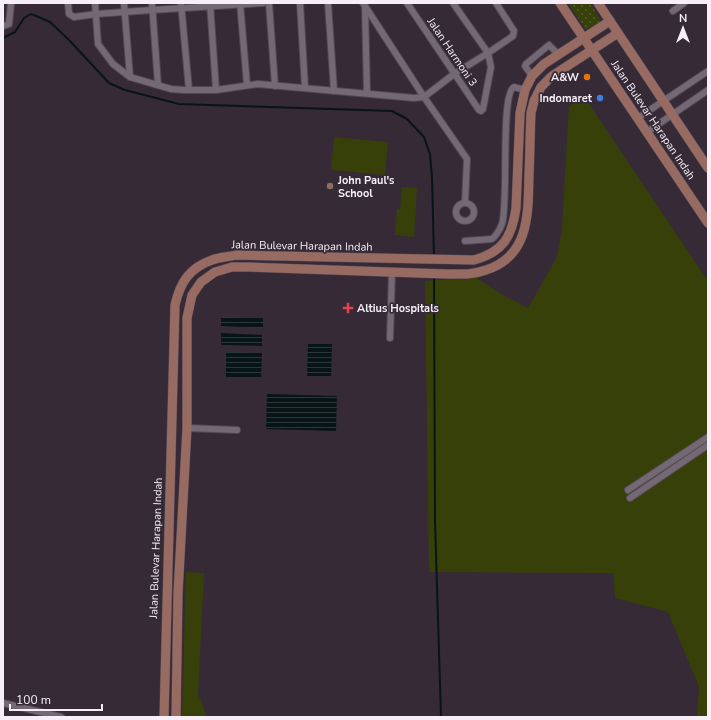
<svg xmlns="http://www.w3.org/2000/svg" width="711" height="720" font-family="'Nunito Sans',sans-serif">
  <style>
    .grass { fill: #384009 }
    .park { fill: url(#park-dots) }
    .water { fill: url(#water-rules) }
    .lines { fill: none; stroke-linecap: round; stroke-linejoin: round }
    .stream { stroke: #081517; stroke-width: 2 }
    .street-casing { stroke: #514751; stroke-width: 8 }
    .secondary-casing { stroke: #514751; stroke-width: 10 }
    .street { stroke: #756875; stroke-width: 6 }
    .secondary { stroke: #976a62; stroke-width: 9 }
    .food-dot { fill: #e8710a; stroke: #352a36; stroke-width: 1.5 }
    .shop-dot { fill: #3f7fe0; stroke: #352a36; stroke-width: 1.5 }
    .education-dot { fill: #8d6e63; stroke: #352a36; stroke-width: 1.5 }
    .health-dot { fill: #e0444e; stroke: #352a36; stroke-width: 1.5 }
    .labels { text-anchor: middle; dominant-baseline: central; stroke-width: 3.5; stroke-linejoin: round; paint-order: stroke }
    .street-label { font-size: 11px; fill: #f7eff7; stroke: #352a36 }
    .poi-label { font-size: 11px; font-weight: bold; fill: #f7eff7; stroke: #352a36; text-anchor: end }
  </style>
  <defs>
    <pattern id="park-dots" width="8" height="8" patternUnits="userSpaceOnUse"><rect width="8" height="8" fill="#384009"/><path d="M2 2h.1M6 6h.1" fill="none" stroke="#565c2e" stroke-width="1.8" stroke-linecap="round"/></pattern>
    <pattern id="water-rules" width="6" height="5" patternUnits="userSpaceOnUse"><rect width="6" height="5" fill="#081517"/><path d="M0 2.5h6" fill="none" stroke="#2d373a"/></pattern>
  </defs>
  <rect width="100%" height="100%" fill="#352a36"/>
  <g class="grass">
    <polygon points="583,95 708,281 708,717 697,717 699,687 668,612 615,598 613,573 429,572 425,281 475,277 503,295 528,308 557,257 562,228 569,107"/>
    <polygon points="334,137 388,142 385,175 331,170"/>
    <polygon points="402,187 417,188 414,237 395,235 397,209 400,209"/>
    <polygon points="186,572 204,573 198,694 207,717 182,717"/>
  </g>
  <polygon class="park" points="568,3 590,3 600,19 600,22 586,30"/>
  <g class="water">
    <polygon points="221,317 263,318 263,328 221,326"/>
    <polygon points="221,333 262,335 262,346 221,345"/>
    <polygon points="308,344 332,344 331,376 307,376"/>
    <polygon points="226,352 262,353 261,378 226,377"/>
    <polygon points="267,394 337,396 336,431 266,429"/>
  </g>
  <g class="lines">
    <g class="stream">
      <polyline points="3,38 15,32 24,18 31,14 34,15 50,22 69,40 109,83 125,90 179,104 392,111 407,119 424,137 430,154 432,177 434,256"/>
      <polyline points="434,276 435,521 441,717"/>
    </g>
    <defs>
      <g id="street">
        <polyline points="68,3 69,14 74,17 96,14 152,10 263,3"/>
        <polyline points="95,3 98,44 113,64 130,77 171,89 184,90 216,90 258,84 414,98 424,97 454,74 488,53 513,36 514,31 496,3"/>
        <polyline points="124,3 130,77"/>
        <polyline points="152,3 158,85"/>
        <polyline points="181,3 189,90"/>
        <polyline points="210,3 216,90"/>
        <polyline points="240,3 247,85"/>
        <polyline points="269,3 275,86"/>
        <polyline points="300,3 305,88"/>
        <polyline points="328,3 334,91"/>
        <polyline points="363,3 424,97 467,159 465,203"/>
        <polyline points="407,3 479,110 481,111 483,109 491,67 488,53 453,3"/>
        <polyline points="365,7 367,93"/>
        <polyline points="673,11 684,3"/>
        <polyline points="3,26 9,24 11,3"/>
        <polyline points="532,76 525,66 526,64 549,45 558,54"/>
        <polyline points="638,118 708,71"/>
        <polyline points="647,132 708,90"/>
        <circle cx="465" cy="212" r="9"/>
        <path d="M465 241 492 239C497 235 500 229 502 224 509 202 500 94 514 87L525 90"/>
        <polyline points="390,338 392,272"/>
        <polyline points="187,428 237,430"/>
        <polyline points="628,490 708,437"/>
        <polyline points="630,498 708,445"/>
        <polyline points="3,703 61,717"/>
      </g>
      <g id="secondary">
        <polyline points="560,3 708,223"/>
        <polyline points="598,3 708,168"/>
        <path d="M164 717 175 305C180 283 189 268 212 260 219 257 228 257 236 255L474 260C503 252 512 237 516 208L520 113 525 90 532 76 544 64 610 21"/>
        <path d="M176 717 178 593 187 428V318L192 295 201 282 215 272 232 267H249L446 274C460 274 473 275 486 270 530 256 528 213 529 175 530 154 530 134 531 113L534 101 541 87 552 76 618 33"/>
      </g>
    </defs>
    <use href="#street" class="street-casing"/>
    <use href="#secondary" class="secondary-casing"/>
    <use href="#street" class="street"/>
    <use href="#secondary" class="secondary"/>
  </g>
  <circle class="food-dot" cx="587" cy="77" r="4"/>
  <circle class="shop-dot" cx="600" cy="98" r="4"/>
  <circle class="education-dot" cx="330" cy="186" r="4"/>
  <path class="health-dot" d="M346 302h4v4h4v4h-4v4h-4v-4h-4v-4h4z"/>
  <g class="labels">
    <g class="street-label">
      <text transform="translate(452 52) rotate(56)">Jalan Harmoni 3</text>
      <text transform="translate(653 120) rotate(56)">Jalan Bulevar Harapan Indah</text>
      <text transform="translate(302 246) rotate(1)">Jalan Bulevar Harapan Indah</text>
      <text transform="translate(156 548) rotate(-88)">Jalan Bulevar Harapan Indah</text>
    </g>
    <g class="poi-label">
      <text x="579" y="77">A&amp;W</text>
      <text x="592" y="98">Indomaret</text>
      <text x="338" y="180" text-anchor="start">John Paul's<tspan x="338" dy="13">School</tspan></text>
      <text x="357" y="308" text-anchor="start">Altius Hospitals</text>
    </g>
  </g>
  <rect width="711" height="720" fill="none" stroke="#f7eff7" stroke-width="8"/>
  <g transform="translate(683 28)" stroke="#352a36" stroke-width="3" paint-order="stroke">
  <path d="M0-3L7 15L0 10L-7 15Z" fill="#f7eff7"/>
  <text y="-6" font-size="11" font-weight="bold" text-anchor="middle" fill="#f7eff7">N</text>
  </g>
  <path d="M10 704v6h92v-6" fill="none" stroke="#f7eff7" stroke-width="2"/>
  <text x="16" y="704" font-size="12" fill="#f7eff7" stroke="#352a36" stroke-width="3" paint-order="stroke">100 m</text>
</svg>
